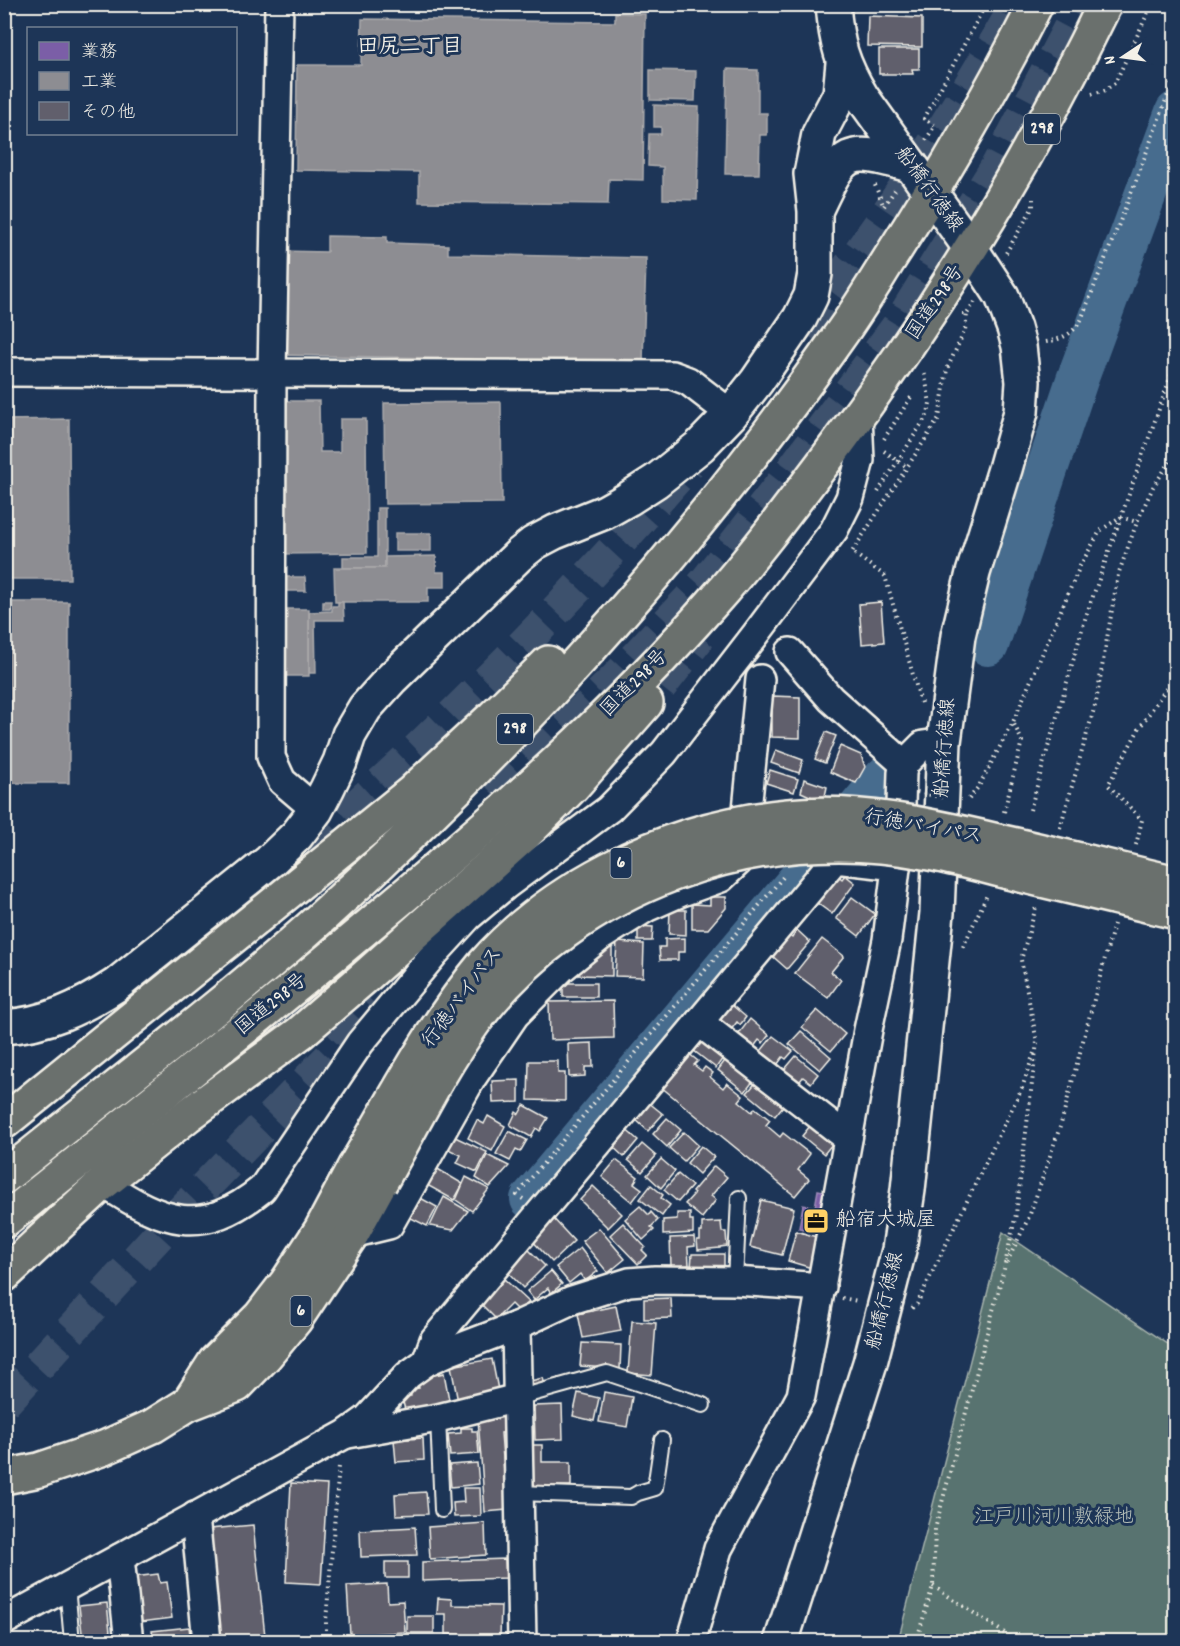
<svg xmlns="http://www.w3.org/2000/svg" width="1180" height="1646" font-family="Dekko,'Klee One',sans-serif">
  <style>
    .green { fill: #587370; stroke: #a6b2ac; stroke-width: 1.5 }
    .offices { fill: #7b5ea7; stroke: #9f8aba; stroke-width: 1.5 }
    .industry { fill: #8d8d92; stroke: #acabac; stroke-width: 1.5 }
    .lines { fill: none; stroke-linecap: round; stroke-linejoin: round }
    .river { stroke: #476c8e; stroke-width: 42 }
    .building { fill: #615f6c; stroke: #f4f1e8; stroke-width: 1.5 }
    .highway-tunnel { stroke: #3d516d; stroke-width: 33; stroke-dasharray: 33 16; stroke-linecap: butt }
    .lane-casing { stroke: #f4f1e8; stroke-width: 18 }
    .street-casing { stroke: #f4f1e8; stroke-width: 32 }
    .secondary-casing { stroke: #f4f1e8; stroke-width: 38 }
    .primary-casing { stroke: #f4f1e8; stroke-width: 38 }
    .highway-casing { stroke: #f4f1e8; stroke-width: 38 }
    .path { stroke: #f4f1e8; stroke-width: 4; stroke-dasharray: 1.5 4.5; stroke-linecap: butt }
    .lane { stroke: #1d3557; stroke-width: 14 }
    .street { stroke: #1d3557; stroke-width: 27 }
    .secondary { stroke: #1d3557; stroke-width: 33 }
    .primary { stroke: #6b706d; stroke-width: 33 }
    .highway { stroke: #6b706d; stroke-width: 33 }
    .primary-bridge-casing { stroke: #f4f1e8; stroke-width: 38; stroke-linecap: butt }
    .path-bridge { stroke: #f4f1e8; stroke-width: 4; stroke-dasharray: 1.5 4.5; stroke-linecap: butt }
    .primary-bridge { stroke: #6b706d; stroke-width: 33 }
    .labels { text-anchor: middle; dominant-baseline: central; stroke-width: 6; stroke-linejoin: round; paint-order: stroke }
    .shield { fill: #1d3557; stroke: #b4b9bc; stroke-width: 1.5 }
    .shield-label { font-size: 18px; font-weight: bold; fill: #f4f1e8 }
    .street-label { font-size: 20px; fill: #f4f1e8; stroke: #1d3557 }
    .poi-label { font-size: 20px; fill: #f4f1e8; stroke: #1d3557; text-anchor: start }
    .park-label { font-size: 20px; fill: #b6bfb8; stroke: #1d3557 }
    .neighbourhood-label { font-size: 21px; font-weight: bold; fill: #f4f1e8; stroke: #1d3557 }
  </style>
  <rect width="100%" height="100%" fill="#1d3557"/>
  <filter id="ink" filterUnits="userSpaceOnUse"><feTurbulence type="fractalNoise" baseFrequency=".0167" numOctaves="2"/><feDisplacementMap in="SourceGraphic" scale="12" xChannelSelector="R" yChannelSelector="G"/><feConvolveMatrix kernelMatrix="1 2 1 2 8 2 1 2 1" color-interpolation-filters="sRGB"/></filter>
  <g filter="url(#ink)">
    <polygon class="green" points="1003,1232 1175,1349 1175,1641 898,1641"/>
    <polygon class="offices" points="818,1190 833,1193 825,1233 799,1228 803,1205 815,1207"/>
    <g class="industry">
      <polygon points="615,13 645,14 643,180 609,179 608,204 419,202 419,172 296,170 297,65 361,65 362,19 615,22"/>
      <polygon points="727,69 758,70 758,113 767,113 767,135 760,135 759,174 725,174"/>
      <polygon points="650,70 696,71 695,101 650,100"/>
      <polygon points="654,105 699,107 697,200 663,199 663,167 648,166 649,134 661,134 661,127 654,127"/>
      <polygon points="327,236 387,237 387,243 448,245 448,254 646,258 643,362 279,355 281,251 327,252"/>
      <polygon points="280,401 319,401 320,452 340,452 340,419 366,419 367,553 281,554"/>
      <polygon points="501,402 502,503 385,504 384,403"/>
      <polygon points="69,419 70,579 4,579 4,420"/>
      <polygon points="377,508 385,508 385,568 343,568 343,557 377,557"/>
      <rect x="395" y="533" width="36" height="18"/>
      <polygon points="436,556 436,572 445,572 445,587 428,587 428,602 335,602 334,568 385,568 385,557"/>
      <polygon points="281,577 305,577 306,591 281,591"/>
      <polygon points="323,601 331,601 330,609 323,609"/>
      <rect x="8" y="602" width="61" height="181"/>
      <polygon points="338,602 343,602 344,620 315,620 316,673 309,673 309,612 332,611 332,606 338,606"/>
      <polygon points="279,609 309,609 309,676 280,676"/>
    </g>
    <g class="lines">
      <g class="river">
        <polyline points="988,645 1077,380 1176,112"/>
        <polyline points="531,1199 885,777"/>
      </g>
    </g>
    <g class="building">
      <polygon points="868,16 922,18 922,47 867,46"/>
      <polygon points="879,49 919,49 919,69 912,69 913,74 879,74"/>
      <polygon points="881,602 884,642 862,644 859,604"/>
      <polygon points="772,696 800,697 800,738 772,737"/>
      <polygon points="826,732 836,736 825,763 815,759"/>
      <polygon points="840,746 861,755 865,767 856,783 830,772"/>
      <polygon points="776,750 803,760 799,773 771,763"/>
      <polygon points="770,770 798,779 794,792 766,783"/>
      <polygon points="804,779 827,787 825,796 812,797 801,792"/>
      <polygon points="834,872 842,879 845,875 855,883 832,914 813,900"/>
      <polygon points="710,897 726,897 726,908 708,929 692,929 692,904 710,905"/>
      <polygon points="852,897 875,914 859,936 836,918"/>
      <polygon points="670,910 686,910 686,935 669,934"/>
      <polygon points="638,926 653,927 652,941 638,941"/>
      <polygon points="797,930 810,942 787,969 770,954 787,934 792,938"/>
      <polygon points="685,938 685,952 678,952 678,960 660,960 659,947 665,947 665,939"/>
      <polygon points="822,939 844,956 831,972 841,980 828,998 795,973"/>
      <polygon points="617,942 644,944 643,977 615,976"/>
      <polygon points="603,947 612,948 612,976 577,975 577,966"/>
      <rect x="563" y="983" width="33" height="14"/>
      <polygon points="613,1001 614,1038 550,1040 549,1002"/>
      <polygon points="727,1001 746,1017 740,1025 737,1022 727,1035 711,1022"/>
      <polygon points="817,1010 845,1034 831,1051 802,1027"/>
      <polygon points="750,1019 769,1035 763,1043 759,1040 750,1052 734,1040"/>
      <polygon points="801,1031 831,1057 820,1070 789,1044"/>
      <polygon points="700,1032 727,1052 716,1068 689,1047"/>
      <polygon points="773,1036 793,1051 786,1059 783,1057 774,1069 757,1056"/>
      <polygon points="592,1043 593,1067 585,1067 585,1076 569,1077 568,1044"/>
      <polygon points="688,1053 698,1061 694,1065 702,1071 705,1067 713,1073 710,1077 723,1088 727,1083 743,1096 739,1101 752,1112 755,1108 770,1120 766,1125 780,1137 783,1133 810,1154 798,1170 809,1179 795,1196 661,1087"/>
      <polygon points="730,1054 757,1076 745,1092 718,1070"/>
      <polygon points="796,1056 818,1074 811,1083 803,1077 795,1088 780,1075"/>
      <polygon points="529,1061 558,1061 558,1073 565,1073 565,1101 528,1100"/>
      <polygon points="759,1079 787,1101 775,1116 747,1093"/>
      <polygon points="519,1080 519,1102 493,1103 492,1081"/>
      <polygon points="648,1102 663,1114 648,1131 634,1118"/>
      <polygon points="524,1105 548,1118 540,1131 536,1128 531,1137 510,1125 516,1112 519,1114"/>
      <polygon points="488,1116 505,1126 492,1151 468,1138 477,1120 484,1124"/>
      <polygon points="667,1118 681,1130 667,1147 653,1134"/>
      <polygon points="814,1121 837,1138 824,1154 802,1136"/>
      <polygon points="624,1128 638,1140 624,1157 610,1144"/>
      <polygon points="509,1131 527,1140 520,1152 516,1150 510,1161 496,1154"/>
      <polygon points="684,1132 698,1145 684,1161 669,1148"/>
      <polygon points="453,1136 487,1152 477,1172 457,1163 461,1155 446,1148"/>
      <polygon points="642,1144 656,1156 642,1172 628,1160"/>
      <polygon points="701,1146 714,1157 699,1174 687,1163"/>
      <polygon points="487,1155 509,1166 490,1187 476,1178"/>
      <polygon points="661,1159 675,1171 661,1188 647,1175"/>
      <polygon points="616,1160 638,1177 634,1183 642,1189 632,1202 602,1177"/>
      <polygon points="714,1166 727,1177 711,1196 716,1200 702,1218 685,1204 694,1194 692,1192"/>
      <polygon points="436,1168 463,1184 454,1200 427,1185"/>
      <polygon points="678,1174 692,1186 678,1202 664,1190"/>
      <polygon points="466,1177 489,1189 472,1211 456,1200"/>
      <polygon points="651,1185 663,1195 661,1198 670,1205 662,1216 640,1199"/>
      <polygon points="593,1186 622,1214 608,1228 580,1200"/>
      <polygon points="415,1195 437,1207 427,1226 405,1215"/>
      <polygon points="444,1197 468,1211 453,1230 430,1226"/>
      <polygon points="761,1200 794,1208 782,1255 750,1247"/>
      <polygon points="640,1206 649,1215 651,1212 658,1220 651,1227 654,1230 643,1240 625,1219"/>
      <polygon points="677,1213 690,1213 690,1220 693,1220 693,1233 663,1235 663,1220 677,1219"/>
      <polygon points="551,1216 574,1241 552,1262 529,1237"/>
      <polygon points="721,1222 722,1232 726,1232 727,1246 720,1247 720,1248 698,1250 697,1240 700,1240 700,1232 702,1232 702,1223"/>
      <polygon points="623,1223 645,1247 642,1250 647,1255 638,1264 610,1235"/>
      <polygon points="599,1228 625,1259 608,1273 582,1241"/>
      <polygon points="796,1231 820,1238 812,1268 788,1261"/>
      <polygon points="694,1237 695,1246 688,1247 689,1265 671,1266 670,1238"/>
      <polygon points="525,1246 545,1266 523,1288 503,1267"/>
      <polygon points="580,1248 598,1271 585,1281 580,1274 569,1283 556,1267"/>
      <polygon points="692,1254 724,1254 724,1268 691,1268"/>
      <polygon points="551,1271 562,1284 551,1293 548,1288 534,1300 527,1291"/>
      <polygon points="503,1278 529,1302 519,1312 511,1304 496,1319 479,1302"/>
      <polygon points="671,1298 672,1318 644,1319 644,1299"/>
      <polygon points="616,1306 621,1331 583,1338 578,1314"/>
      <polygon points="632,1321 656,1323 652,1375 628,1373"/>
      <polygon points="582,1343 621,1345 620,1369 580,1366"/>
      <polygon points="492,1359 499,1395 458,1402 451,1366"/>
      <polygon points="444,1373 450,1405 406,1414 402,1398 411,1396 410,1389 419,1388 417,1379"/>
      <polygon points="543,1378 546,1389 524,1394 522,1383"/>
      <polygon points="604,1392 632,1397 627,1427 599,1422"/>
      <polygon points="578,1393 599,1398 594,1421 573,1416"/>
      <polygon points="562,1405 563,1439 535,1440 534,1406"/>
      <polygon points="506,1416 508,1432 501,1433 507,1510 485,1512 478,1419"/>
      <polygon points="461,1428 472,1428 472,1431 477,1431 479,1454 450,1456 448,1434 461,1433"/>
      <polygon points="423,1438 424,1460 396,1462 394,1440"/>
      <polygon points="523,1445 542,1445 542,1462 571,1462 571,1486 524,1486"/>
      <polygon points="477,1463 479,1484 451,1487 449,1465"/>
      <polygon points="291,1483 327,1485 321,1584 286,1582"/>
      <polygon points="463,1488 480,1488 481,1516 454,1517 453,1503 464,1502"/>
      <polygon points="426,1492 428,1514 396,1515 395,1494"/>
      <polygon points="485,1523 486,1555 430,1559 428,1527"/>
      <polygon points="253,1525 265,1636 221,1641 209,1529"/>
      <polygon points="415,1527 417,1555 361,1557 360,1530"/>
      <polygon points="505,1559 506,1578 422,1581 422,1562"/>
      <rect x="385" y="1562" width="23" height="16"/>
      <polygon points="158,1574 160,1583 167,1582 172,1618 141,1622 134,1577"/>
      <polygon points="387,1584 388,1602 403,1601 405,1632 350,1635 347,1586"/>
      <polygon points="438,1598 452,1599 452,1605 501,1606 500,1636 446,1634 446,1614 437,1614"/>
      <polygon points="107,1603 111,1642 83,1642 79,1606"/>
      <rect x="407" y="1616" width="27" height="17"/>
      <polygon points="189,1627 191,1642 154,1642 152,1631"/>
    </g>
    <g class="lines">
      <g class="highway-tunnel">
        <path d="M801 330C881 228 954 118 1017 4"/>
        <polyline points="630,725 700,636"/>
        <polyline points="495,796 617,677 706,581 786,478 897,327 996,168 1082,4"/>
        <path d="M160 977C252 897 345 819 432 735 522 648 608 558 689 464"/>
        <polyline points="4,1403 167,1226 378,1007"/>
      </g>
      <defs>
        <g id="lane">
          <polyline points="735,1281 739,1198"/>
          <polyline points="517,1398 607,1373 703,1405"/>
          <polyline points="438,1418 442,1510"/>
          <polyline points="519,1493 631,1497 638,1493 655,1488 662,1440"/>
          <polyline points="67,1586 72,1642"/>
        </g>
        <g id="street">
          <polyline points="279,4 272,373 271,757 282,781 316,810"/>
          <polyline points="4,372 672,375 688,381 731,414"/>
          <polyline points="790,652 831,699 904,764"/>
          <polyline points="699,1022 848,1138"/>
          <path d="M103 1183C163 1223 202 1238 262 1189L360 1043 434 954 468 917 505 886 609 809 664 753 756 634 834 530 850 498 860 460 858 416"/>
          <polyline points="352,1234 389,1225 472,1078 515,1015 562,968 600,937 646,908 682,892 721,878 739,861 744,840 760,679"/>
          <polyline points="516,1326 522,1642"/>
          <polyline points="426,1362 434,1340 835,859 896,866"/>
          <polyline points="348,1434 438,1418 517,1398"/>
          <polyline points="195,1516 207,1642"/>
          <polyline points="120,1558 129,1642"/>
          <polyline points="4,1621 346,1434 367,1419 408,1375 426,1362 448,1352 516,1326 572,1300 629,1282 655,1280 735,1281 822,1287"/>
          <polyline points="691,1642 718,1549 801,1396 868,1030 887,940 900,836 902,773 904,764 923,745 944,742"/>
        </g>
        <g id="secondary">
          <path d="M816 209C844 149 846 147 910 165"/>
          <path d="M4 1027C46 1024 81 1008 116 985L270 861 297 835 316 810 327 789 340 762 349 735 365 708 391 679 519 555 534 543 555 532 605 512 628 499 656 481 700 446 731 414 757 381 800 318 811 296 815 274V211L811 174 819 134 840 94 843 63"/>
          <path d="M781 1642 870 1363 899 1250 908 1190 937 913 944 742 958 636 973 573 1005 469 1021 412 1023 382 1019 346 1014 328 1002 296 971 249 862 97C842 64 836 43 833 4"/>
        </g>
        <g id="primary">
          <polyline points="188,1404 215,1362 260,1317 287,1282 321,1230 354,1168"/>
          <polyline points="4,1477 39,1470 104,1448 153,1426 188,1404 237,1385 266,1355 295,1320 352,1234 380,1183"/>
        </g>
        <g id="highway">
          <polyline points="4,1122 412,792 493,717 548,663"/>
          <path d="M4 1177C111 1090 221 1008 323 916 515 742 689 550 838 338 857 312 873 285 890 258 943 175 991 93 1036 4"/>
          <path d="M4 1221C132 1118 261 1017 386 911 501 815 614 715 713 602 754 556 790 507 827 458 934 316 1027 165 1105 4"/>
          <polyline points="4,1275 103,1183 187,1116 300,1033 366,976 523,836 573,786 646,703"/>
        </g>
      </defs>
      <use href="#lane" class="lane-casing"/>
      <use href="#street" class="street-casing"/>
      <use href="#secondary" class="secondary-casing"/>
      <use href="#primary" class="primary-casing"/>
      <use href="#highway" class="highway-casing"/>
      <g class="path">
        <polyline points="1092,94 1105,90 1115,83 1152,4"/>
        <polyline points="926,140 935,125 924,119 986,4"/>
        <polyline points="875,185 884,207"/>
        <polyline points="884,206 895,190"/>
        <polyline points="1006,253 1033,207 1033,199"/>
        <polyline points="962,314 967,314 975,302"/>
        <path d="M1046 342C1062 339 1073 334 1081 320L1134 186 1176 73"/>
        <polyline points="884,439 913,394"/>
        <polyline points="884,451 908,468"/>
        <polyline points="878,492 928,414 930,403 924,371"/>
        <polyline points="921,703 885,576 852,552 939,418 947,369 965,330 967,314"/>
        <polyline points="969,799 979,786 1013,722 1080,566 1100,531 1120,517 1137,522"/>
        <polyline points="1030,810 1086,616 1176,361"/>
        <polyline points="1004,812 1022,741 1013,722"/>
        <polyline points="1060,828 1096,702 1118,575 1137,522 1153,487 1176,453"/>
        <polyline points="1136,845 1142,820 1108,785 1140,727 1176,674"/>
        <polyline points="963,947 987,895"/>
        <polyline points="523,1199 517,1195 783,877"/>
        <polyline points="1007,1262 1029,1217 1061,1124 1114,924"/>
        <polyline points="842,1298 858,1301"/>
        <polyline points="912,1308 917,1304 1022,1088 1035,1050"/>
        <polyline points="933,1586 1018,1642"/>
        <polyline points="326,1642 326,1621 339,1466"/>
        <polyline points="916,1642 933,1586 935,1529 1004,1269 1016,1214 1037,1042 1021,960 1036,907"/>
      </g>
      <use href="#lane" class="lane"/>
      <use href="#street" class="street"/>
      <use href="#secondary" class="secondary"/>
      <use href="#primary" class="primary"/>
      <use href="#highway" class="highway"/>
      <defs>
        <g id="primary-bridge">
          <path d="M354 1168C395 1099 432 1026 484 964 518 925 563 893 609 869 664 840 726 822 788 816 859 809 929 825 998 841 1057 854 1116 869 1176 883"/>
          <path d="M380 1183C411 1129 438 1072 474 1022 576 884 758 820 924 852 952 857 980 865 1008 872 1064 885 1120 899 1176 912"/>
        </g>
      </defs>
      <use href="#primary-bridge" class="primary-bridge-casing"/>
      <polyline class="path-bridge" points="917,792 945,798"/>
      <use href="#primary-bridge" class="primary-bridge"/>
    </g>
  </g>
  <defs>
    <symbol id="office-square" viewBox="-11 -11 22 22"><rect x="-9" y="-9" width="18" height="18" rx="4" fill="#ffd166" stroke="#1d3557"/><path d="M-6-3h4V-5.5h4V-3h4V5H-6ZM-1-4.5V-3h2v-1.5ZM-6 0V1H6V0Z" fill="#111"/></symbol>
  </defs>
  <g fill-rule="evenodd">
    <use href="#office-square" x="801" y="1206" width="30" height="30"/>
  </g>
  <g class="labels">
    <g class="shield">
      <rect x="1024" y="114" width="36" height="30" rx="4.5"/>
      <rect x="497" y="714" width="36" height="30" rx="4.5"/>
      <rect x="610.5" y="848" width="21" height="30" rx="4.5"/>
      <rect x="290.5" y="1296" width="21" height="30" rx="4.5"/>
    </g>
    <g class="shield-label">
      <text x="1042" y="129">298</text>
      <text x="515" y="729">298</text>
      <text x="621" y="863">6</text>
      <text x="301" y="1311">6</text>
    </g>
    <g class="street-label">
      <text transform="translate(928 190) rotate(54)">船橋行徳線</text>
      <text transform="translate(936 303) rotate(-56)">国道298号</text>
      <text transform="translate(635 684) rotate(-45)">国道298号</text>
      <text transform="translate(946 748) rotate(-86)">船橋行徳線</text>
      <text transform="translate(923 828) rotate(10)">行徳バイパス</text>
      <text transform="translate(463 998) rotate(-53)">行徳バイパス</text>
      <text transform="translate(272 1005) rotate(-39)">国道298号</text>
      <text transform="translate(886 1301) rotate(-76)">船橋行徳線</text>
    </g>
    <g class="poi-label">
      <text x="836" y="1221">船宿大城屋</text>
    </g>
    <g class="park-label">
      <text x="1054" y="1518">江戸川河川敷緑地</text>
    </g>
    <g class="neighbourhood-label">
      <text x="410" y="48">田尻二丁目</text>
    </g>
  </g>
  <rect width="1180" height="1646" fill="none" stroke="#1d3557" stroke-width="24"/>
  <rect x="12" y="12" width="1156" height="1622" fill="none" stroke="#f4f1e8" stroke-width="2" filter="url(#ink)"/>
  <rect x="27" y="27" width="210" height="108" fill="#1d3557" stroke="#738091" stroke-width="1.5"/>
  <rect x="39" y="42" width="30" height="18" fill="#7b5ea7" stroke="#738091" stroke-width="1.5"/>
  <text x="81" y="57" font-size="18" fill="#f4f1e8">業務</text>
  <rect x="39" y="72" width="30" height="18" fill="#8d8d92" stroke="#738091" stroke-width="1.5"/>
  <text x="81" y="87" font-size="18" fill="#f4f1e8">工業</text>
  <rect x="39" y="102" width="30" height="18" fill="#615f6c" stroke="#738091" stroke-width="1.5"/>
  <text x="81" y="117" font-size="18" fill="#f4f1e8">その他</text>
  <g transform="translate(1123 57) rotate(257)" stroke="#1d3557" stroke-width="4.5" paint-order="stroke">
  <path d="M0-4.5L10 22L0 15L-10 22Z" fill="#f4f1e8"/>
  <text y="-9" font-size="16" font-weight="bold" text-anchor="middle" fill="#f4f1e8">N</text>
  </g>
</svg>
